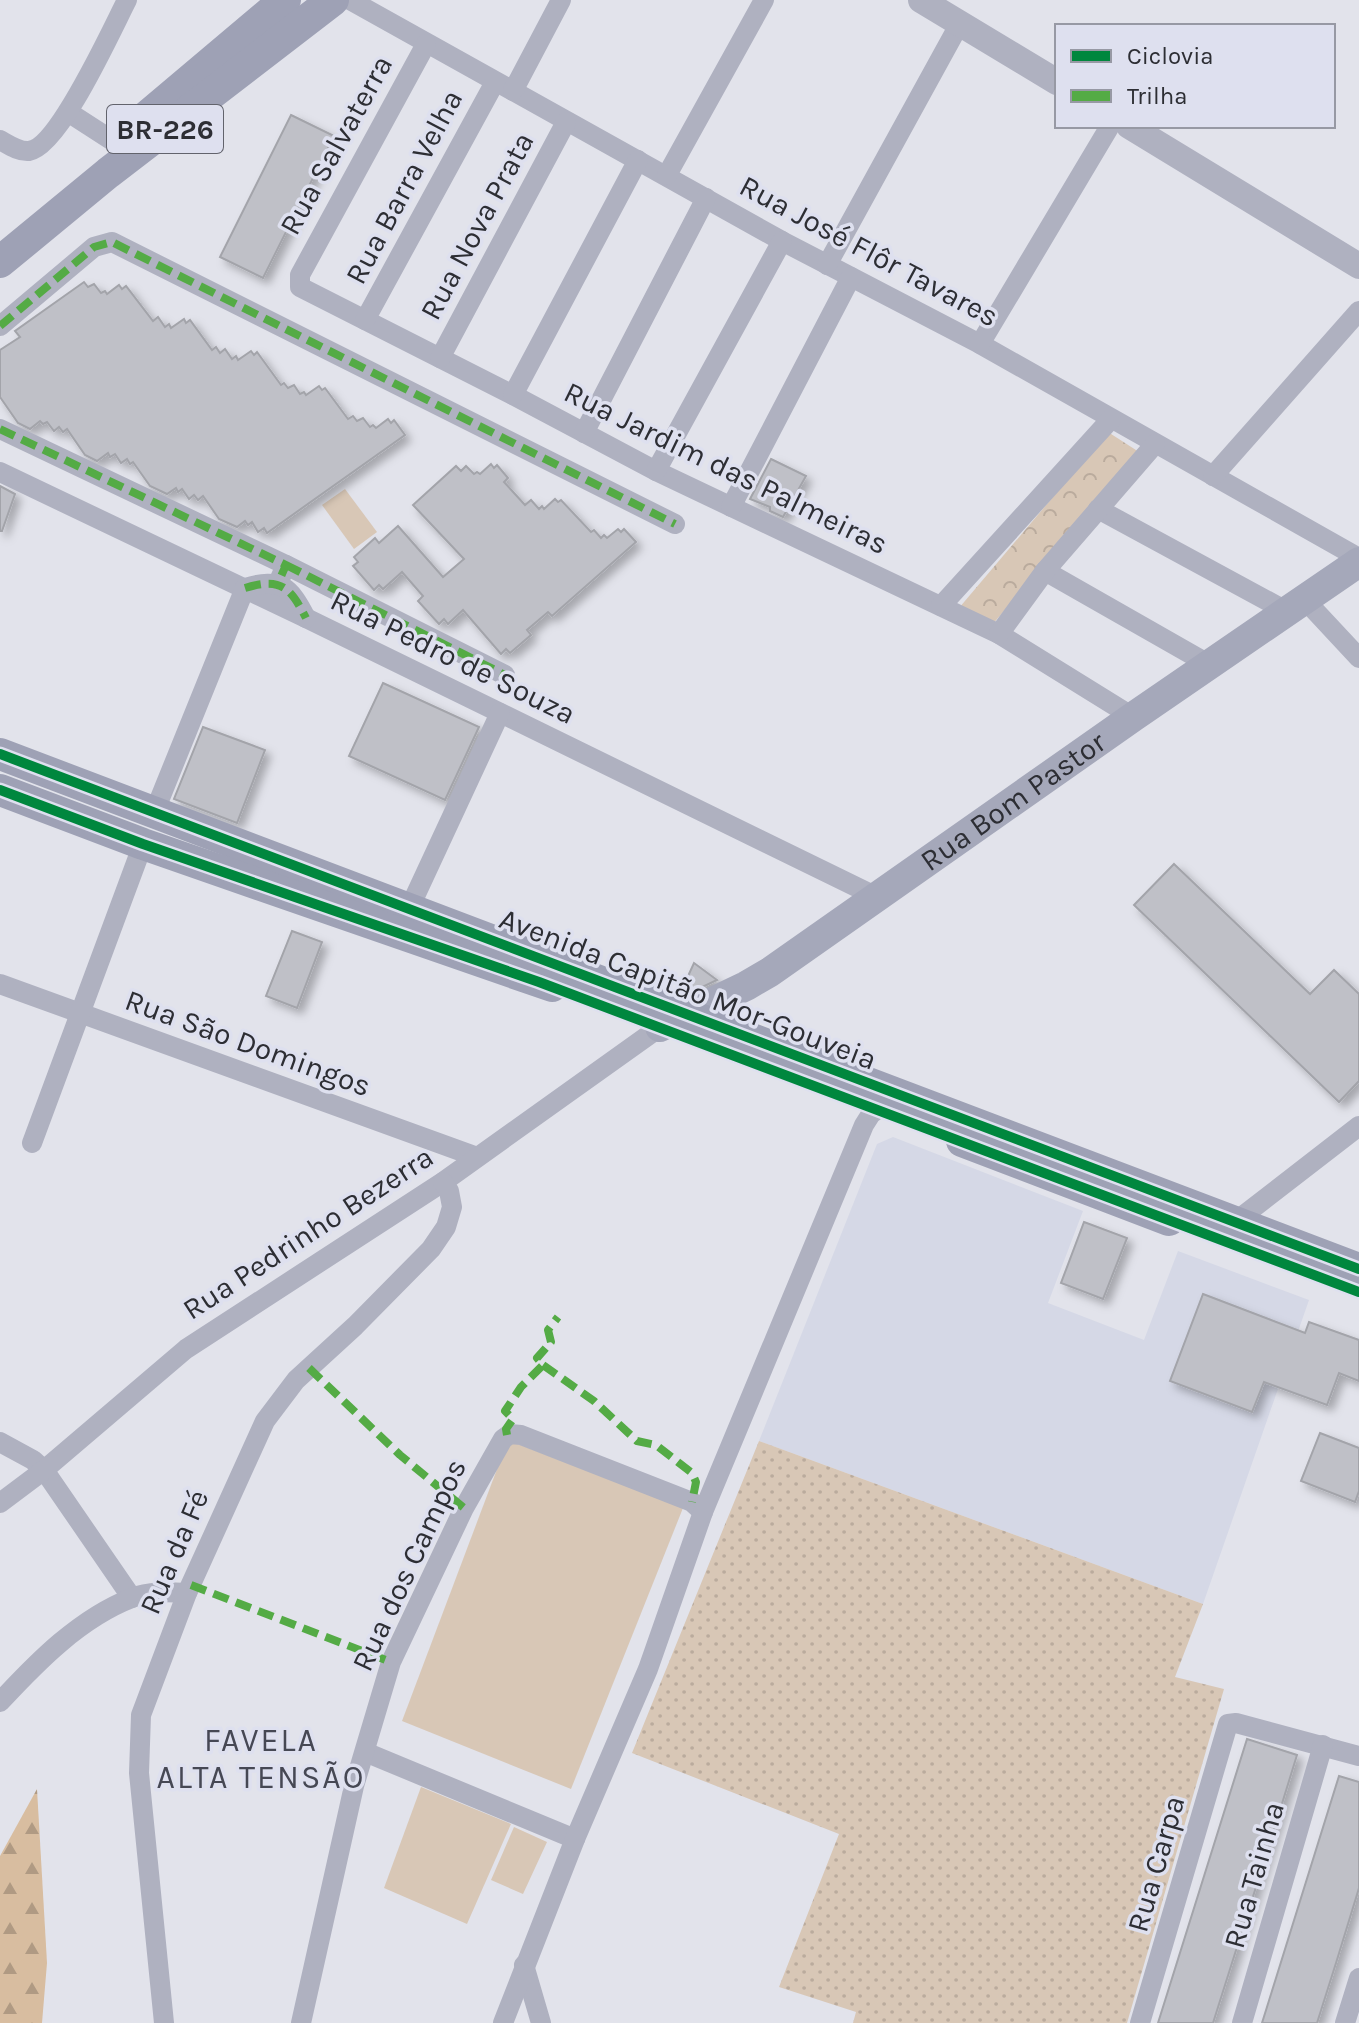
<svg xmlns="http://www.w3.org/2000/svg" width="1359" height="2023" font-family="Karla,sans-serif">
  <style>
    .built { fill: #d5d8e6 }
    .grass { fill: url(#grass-dots) }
    .forest { fill: url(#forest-firs) }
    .park { fill: url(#park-crowns) }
    .garden { fill: #d8c7b6 }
    .building { fill: #bfc0c7; stroke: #a3a4aa; stroke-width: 2; filter: url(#shadow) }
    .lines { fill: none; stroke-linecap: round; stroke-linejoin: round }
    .minor { stroke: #afb1c0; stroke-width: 20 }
    .tertiary { stroke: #afb1c0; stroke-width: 26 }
    .secondary { stroke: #a5a8ba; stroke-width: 30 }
    .primary { stroke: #9ea1b5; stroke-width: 32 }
    .quiet { stroke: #54ab45; stroke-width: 8; stroke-dasharray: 16 8; stroke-linecap: butt }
    .cycleway-casing { stroke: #dee0ef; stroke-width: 15 }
    .cycleway { stroke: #00873e; stroke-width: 10 }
    .labels { text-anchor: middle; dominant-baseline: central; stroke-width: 7; stroke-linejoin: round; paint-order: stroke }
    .shield { fill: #dee0ef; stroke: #62636c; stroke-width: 2 }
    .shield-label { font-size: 28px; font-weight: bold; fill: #2d2e34 }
    .street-label { font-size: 30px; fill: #2d2e34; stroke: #dee0ef }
    .neighbourhood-label { font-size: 32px; letter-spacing: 2px; fill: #464854; stroke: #dee0ef }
  </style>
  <defs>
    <pattern id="grass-dots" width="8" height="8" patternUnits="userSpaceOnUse" patternTransform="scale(2)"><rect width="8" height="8" fill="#d8c7b6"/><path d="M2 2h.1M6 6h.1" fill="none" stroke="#baab9d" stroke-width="1.8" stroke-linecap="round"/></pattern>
    <pattern id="forest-firs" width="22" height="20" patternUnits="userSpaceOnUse" patternTransform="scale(2)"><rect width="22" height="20" fill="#d8bda0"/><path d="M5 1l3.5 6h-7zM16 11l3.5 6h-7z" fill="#b09a83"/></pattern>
    <pattern id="park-crowns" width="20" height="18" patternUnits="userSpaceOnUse" patternTransform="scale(2)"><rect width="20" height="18" fill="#d8c7b6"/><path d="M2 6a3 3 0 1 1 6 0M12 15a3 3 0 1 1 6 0" fill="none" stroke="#baab9d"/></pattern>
    <filter id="shadow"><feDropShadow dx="5.5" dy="5.5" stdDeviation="4" flood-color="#0004"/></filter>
  </defs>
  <rect width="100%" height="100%" fill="#e2e3eb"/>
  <polygon class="built" points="893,1137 1083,1211 1048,1303 1144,1340 1178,1251 1309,1300 1203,1604 759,1441 877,1144"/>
  <polygon class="grass" points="759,1441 1203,1604 1175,1677 1224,1689 1127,2023 853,2023 856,2012 779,1987 839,1834 632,1753"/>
  <polygon class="forest" points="37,1789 47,1963 42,2023 0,2023 0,1856"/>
  <polygon class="park" points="1108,432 1139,452 992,625 959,608"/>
  <g class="garden">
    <polygon points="345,489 377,532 354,549 322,505"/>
    <polygon points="508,1440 683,1508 571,1789 402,1721"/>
    <polygon points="421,1787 511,1824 467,1924 384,1888"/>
    <polygon points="514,1827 547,1842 523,1894 491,1880"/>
  </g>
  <g class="building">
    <polygon points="291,115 334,136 263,278 220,257"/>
    <polygon points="84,282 88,287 94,284 101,293 105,291 107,294 119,285 122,289 126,286 153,321 158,317 165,327 169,324 171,328 184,319 186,323 190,320 212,350 216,347 220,353 225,349 232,359 236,356 238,360 251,351 254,355 257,352 281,385 284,383 288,388 294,385 300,394 304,392 306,395 319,386 322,390 325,388 348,419 353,416 357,421 363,418 370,427 373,425 376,428 388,419 391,423 394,420 405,435 267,533 264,528 258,532 252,522 248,525 245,521 237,527 219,519 203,496 198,500 194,495 189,499 182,489 178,492 176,488 167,494 150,486 133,462 130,464 127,459 121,463 115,454 110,457 108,453 97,461 85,455 67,429 63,432 59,427 54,431 47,422 43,424 40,421 30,429 18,423 0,397 0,350 20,337 15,331"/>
    <polygon points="771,459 806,476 783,517 770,511 770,507 750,499"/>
    <polygon points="491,464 494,468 497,465 508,478 504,482 525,505 531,500 539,509 542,506 544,509 555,499 558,502 561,500 591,532 594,530 601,538 604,535 607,538 618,529 621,532 624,529 636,542 552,616 548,612 527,630 531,635 510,653 506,649 501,654 463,610 448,624 444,619 439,624 418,601 423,596 402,572 383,589 379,585 374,590 353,566 358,562 354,557 375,538 379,543 398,526 443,577 464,559 413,505 456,466 461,471 466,466 474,474 477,472 480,474"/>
    <polygon points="0,486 15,494 2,531 0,531"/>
    <polygon points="383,683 479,727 445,800 349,756"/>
    <polygon points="203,727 265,750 237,823 174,799"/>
    <polygon points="1174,864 1310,994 1334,970 1359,994 1359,1081 1339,1102 1134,905"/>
    <polygon points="292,931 322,942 297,1008 266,996"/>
    <polygon points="694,963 717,980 694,991 683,987"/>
    <polygon points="1084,1222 1127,1238 1103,1299 1061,1283"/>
    <polygon points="1203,1294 1305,1333 1309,1322 1359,1340 1359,1381 1339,1373 1327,1405 1264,1382 1252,1412 1170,1381"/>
    <polygon points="1320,1433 1359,1448 1359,1491 1355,1502 1301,1481"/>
    <polygon points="1247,1739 1297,1755 1268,1849 1213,2023 1158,2023"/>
    <polygon points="1339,1776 1359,1782 1359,1888 1336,1963 1317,2023 1262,2023"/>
  </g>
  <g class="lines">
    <g class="minor">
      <polyline points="350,0 782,241 980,344 1359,558"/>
      <polyline points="426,44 300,275 300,287 513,395 656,471 999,634 1133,717"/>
      <polyline points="513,91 561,0"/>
      <polyline points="68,112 116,143"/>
      <path d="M0 140C9 145 19 152 29 151 59 147 112 29 127 0"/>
      <polyline points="667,175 764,0"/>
      <polyline points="827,265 960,23"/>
      <polyline points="365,320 495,82"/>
      <polyline points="0,326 94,247 112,242 675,524"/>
      <polyline points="980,344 1110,126"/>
      <polyline points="440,358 566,122"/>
      <polyline points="513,395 638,160"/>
      <polyline points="0,429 286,565 278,583"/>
      <polyline points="584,433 706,198"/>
      <polyline points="656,471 782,241"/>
      <polyline points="0,472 306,618 879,898"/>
      <polyline points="1213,476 1359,311"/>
      <polyline points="731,507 851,277"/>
      <polyline points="1098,509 1288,612"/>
      <polyline points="286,565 505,675"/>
      <polyline points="1045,571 1210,665"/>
      <polyline points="1305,600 1359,658"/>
      <polyline points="941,606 1111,419"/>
      <polyline points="999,634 1045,571 1155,444"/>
      <path d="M154 813 245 588C281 577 290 587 306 618"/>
      <polyline points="409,909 500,713"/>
      <polyline points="0,984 477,1157"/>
      <polyline points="32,1143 143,844"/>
      <polyline points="1235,1222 1359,1126"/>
      <polyline points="0,1442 33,1460 44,1470 132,1598"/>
      <polyline points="0,1503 44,1470 186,1349 443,1182 660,1027"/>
      <path d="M0 1702C37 1662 80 1618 132 1598 149 1591 169 1592 187 1593"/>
      <polyline points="365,1752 575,1839"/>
      <polyline points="524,1965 541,2023"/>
      <polyline points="164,2023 139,1773 141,1715 187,1593 265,1421 296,1380 355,1326 431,1249 446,1227 452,1207 449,1191 443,1182"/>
      <polyline points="301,2023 354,1786 391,1662 464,1508 503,1439 510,1434 521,1435 692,1502 703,1512"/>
      <polyline points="503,2023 575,1839 648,1669 703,1512 864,1125 871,1114 879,1108"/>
      <polyline points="1140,2023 1228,1724 1236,1723 1359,1756"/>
      <polyline points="1242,2023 1323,1745"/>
      <polyline points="1345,2023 1359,1978"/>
    </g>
    <g class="tertiary">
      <polyline points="921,0 1057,82"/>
      <polyline points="1129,126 1359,266"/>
    </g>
    <path class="secondary" id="s1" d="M660 1027 746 986 770 972 1133 717 1359 562"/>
    <g class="primary">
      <polyline points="138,124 285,0"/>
      <polyline points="0,262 108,173 333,0"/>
      <polyline points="0,754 1359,1269"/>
      <polyline points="0,790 143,844 552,986"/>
      <polyline points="962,1141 1169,1220"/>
    </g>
    <g class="quiet">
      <polyline points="0,326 94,247 112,242 675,524"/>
      <polyline points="0,429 286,565 278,583"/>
      <polyline points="286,565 505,675"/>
      <path d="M245 588C281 577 290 587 306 618"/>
      <polyline points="543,1365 594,1401 637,1441 656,1445 692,1473 696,1482 692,1502"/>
      <polyline points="309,1368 400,1455 464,1508"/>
      <polyline points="507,1435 506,1429 513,1419 505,1411 521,1387 543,1365 537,1358 551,1342 548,1330 558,1317"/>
      <polyline points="191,1585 391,1662"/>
    </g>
    <defs>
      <g id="cycleway">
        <polyline points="0,754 1359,1269"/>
        <polyline points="0,790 143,844 539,982 1359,1292"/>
      </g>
    </defs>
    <use href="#cycleway" class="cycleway-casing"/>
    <use href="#cycleway" class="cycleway"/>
  </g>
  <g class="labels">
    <rect class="shield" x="107" y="105" width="116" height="48" rx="6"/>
    <g class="shield-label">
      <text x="165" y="129">BR-226</text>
    </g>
    <g class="street-label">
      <text transform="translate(336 145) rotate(-61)">Rua Salvaterra</text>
      <text transform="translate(404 187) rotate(-62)">Rua Barra Velha</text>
      <text transform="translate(477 226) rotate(-62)">Rua Nova Prata</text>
      <text transform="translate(869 251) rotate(28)">Rua José Flôr Tavares</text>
      <text transform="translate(726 468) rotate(26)">Rua Jardim das Palmeiras</text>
      <text transform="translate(453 657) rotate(26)">Rua Pedro de Souza</text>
      <text stroke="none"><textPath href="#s1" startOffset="420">Rua Bom Pastor</textPath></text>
      <text transform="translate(688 989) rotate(21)">Avenida Capitão Mor-Gouveia</text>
      <text transform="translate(248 1043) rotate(20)">Rua São Domingos</text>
      <text transform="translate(308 1233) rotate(-33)">Rua Pedrinho Bezerra</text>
      <text transform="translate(174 1552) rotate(-67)">Rua da Fé</text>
      <text transform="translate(409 1565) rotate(-65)">Rua dos Campos</text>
      <text transform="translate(1156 1864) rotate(-74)">Rua Carpa</text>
      <text transform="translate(1254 1875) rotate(-74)">Rua Tainha</text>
    </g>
    <g class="neighbourhood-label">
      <text x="261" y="1740">FAVELA<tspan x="261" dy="37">ALTA TENSÃO</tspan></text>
    </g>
  </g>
  <rect x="1055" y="24" width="280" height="104" fill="#dee0ef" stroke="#9799a4" stroke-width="2"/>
  <rect x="1071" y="50" width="40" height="12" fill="#00873e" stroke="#9799a4" stroke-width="2"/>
  <text x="1127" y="64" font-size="24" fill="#2d2e34">Ciclovia</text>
  <rect x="1071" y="90" width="40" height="12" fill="#54ab45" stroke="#9799a4" stroke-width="2"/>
  <text x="1127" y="104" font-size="24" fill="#2d2e34">Trilha</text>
</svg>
